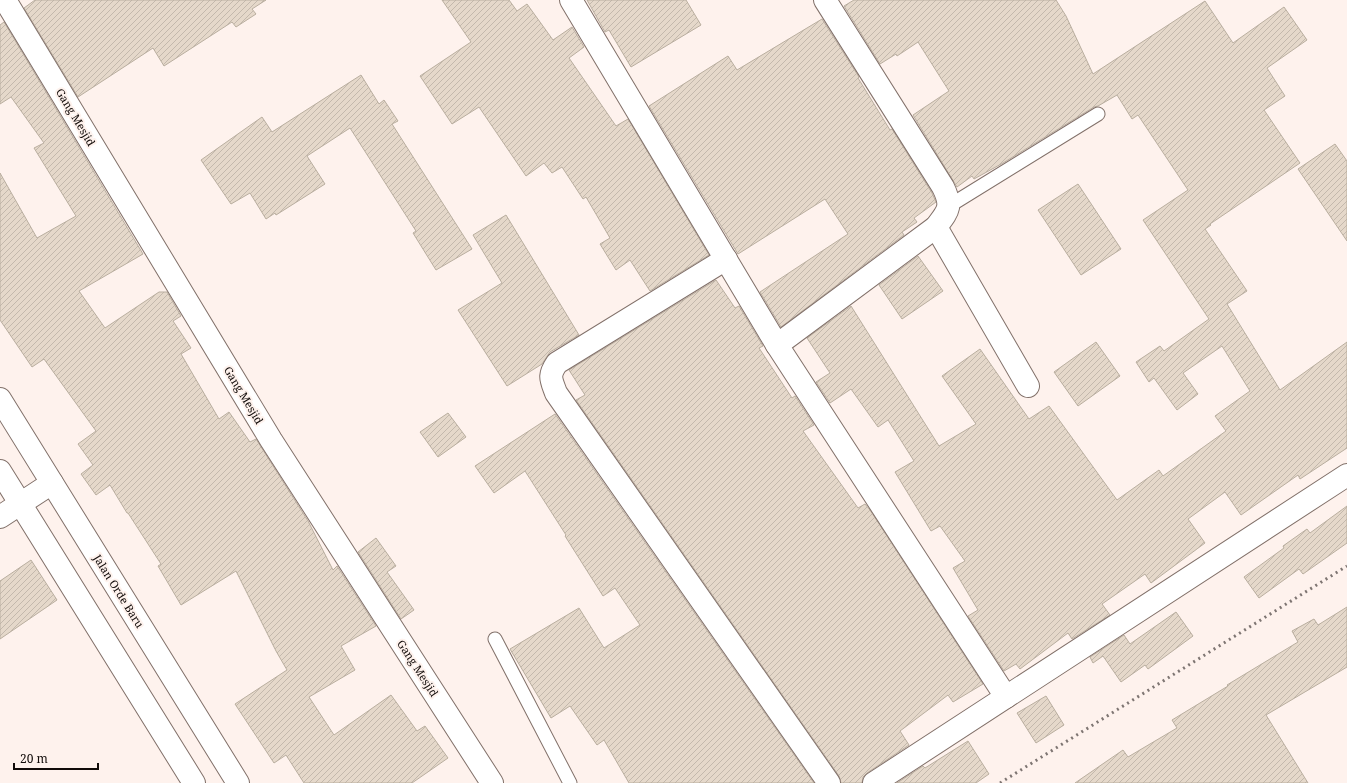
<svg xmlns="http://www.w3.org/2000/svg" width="1347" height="783" font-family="'Noto Serif',serif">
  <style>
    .building { fill: url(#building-hatch); stroke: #b9ae9f }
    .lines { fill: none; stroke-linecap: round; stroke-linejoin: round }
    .service-casing { stroke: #82716a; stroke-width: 15 }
    .minor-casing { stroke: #82716a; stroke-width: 24 }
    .secondary-casing { stroke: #82716a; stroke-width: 24 }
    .service { stroke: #fff; stroke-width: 13 }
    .minor { stroke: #fff; stroke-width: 22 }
    .secondary { stroke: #fff; stroke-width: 22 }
    .rail { stroke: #7e7572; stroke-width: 3; stroke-dasharray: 2 4; stroke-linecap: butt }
    .labels { text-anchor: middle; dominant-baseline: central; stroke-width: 4; stroke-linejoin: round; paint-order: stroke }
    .street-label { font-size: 11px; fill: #110b09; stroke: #fef2ed }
  </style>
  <defs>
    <pattern id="building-hatch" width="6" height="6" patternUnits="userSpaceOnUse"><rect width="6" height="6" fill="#e5d8ca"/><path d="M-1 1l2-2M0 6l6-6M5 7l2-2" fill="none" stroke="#c3b8ac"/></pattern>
  </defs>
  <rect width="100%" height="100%" fill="#fef2ed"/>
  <g class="building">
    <polygon points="35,0 266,0 252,9 256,14 236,27 232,22 164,66 153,48 78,97 24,8"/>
    <polygon points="442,0 509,0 517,11 527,4 553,40 572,27 584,47 569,58 616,126 628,119 709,255 650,291 630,260 616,270 600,244 610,238 586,197 583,199 562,167 552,173 544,163 526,176 479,107 452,124 420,76 471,42"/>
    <polygon points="587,0 686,0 701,25 631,67 609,30 605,32"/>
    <polygon points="854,0 1056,0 1066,16 1093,74 1205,1 1233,43 1284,7 1307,40 1267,68 1285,96 1264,110 1300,163 1210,224 1211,225 1205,229 1247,291 1227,304 1280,390 1347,342 1347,448 1300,479 1298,475 1241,515 1225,492 1188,519 1205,543 1151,583 1145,574 1102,604 1110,615 1072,639 1068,633 1020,669 1016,664 1004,671 968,616 978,610 953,568 965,561 940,526 931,531 895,472 914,461 888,420 878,427 851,389 830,403 816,382 830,373 807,338 851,306 939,446 976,424 942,376 980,349 1029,419 1049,406 1117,500 1159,470 1163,476 1226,431 1215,416 1250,391 1222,346 1183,373 1198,394 1177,410 1154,378 1149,382 1136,362 1160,346 1164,351 1209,319 1143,220 1188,190 1138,115 1132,119 1117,95 1098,106 1094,107 1003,163 974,179 972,176 957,187 913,115 949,91 918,42 897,56 896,54 880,64 844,6"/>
    <polygon points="822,19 859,77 858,78 890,130 892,129 932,193 936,202 914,218 917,222 902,232 904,235 781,327 760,292 848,234 825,199 738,254 649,106 728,56 737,70"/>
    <polygon points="4,22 143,254 79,291 105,328 159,292 167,292 181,316 173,321 191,348 181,354 219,419 229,412 250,442 256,439 308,521 333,570 337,566 376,626 341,646 355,670 309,697 334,735 391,695 417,731 425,726 448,758 412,783 304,783 286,755 274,763 235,704 287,670 276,651 236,571 181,605 158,566 161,564 128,513 127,513 110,485 96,495 81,474 93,465 78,444 96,431 44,359 32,367 0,320 0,173 37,238 76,216 34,148 44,143 11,97 0,104 0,25"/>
    <polygon points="361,75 379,104 384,100 398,121 392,124 472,249 436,270 413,233 416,231 350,128 307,156 325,184 276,215 275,213 266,219 250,193 231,204 201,160 262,117 272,132"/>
    <polygon points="1335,144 1347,161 1347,241 1298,169"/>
    <polygon points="1078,184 1121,249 1081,275 1038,210"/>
    <polygon points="506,215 579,335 550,352 542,364 507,386 458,310 502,283 473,235"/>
    <polygon points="918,256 943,291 902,319 879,285"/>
    <polygon points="716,280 735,308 739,306 763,346 759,348 792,398 795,396 814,425 803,431 858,508 865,504 870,510 983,684 953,702 948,695 900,731 909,745 867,773 863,777 862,783 841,783 839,776 576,400 585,395 569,370"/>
    <polygon points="1096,342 1120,376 1078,406 1054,372"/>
    <polygon points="448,413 466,437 438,457 420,432"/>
    <polygon points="555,414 814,783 629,783 604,740 597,745 570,706 551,718 510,649 579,608 604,648 640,625 615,588 603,596 565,536 566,535 525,471 494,493 475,466"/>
    <polygon points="1347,506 1347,543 1303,574 1299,569 1259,598 1244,577 1284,548 1283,546 1307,529 1310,533"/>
    <polygon points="376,538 396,566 387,572 414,610 401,619 358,552"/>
    <polygon points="31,560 57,600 0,639 0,581"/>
    <polygon points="1347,607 1347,667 1266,715 1308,783 1075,783 1123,750 1128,757 1177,728 1172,720 1228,686 1227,685 1298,642 1292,631 1314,619 1318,625"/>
    <polygon points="1176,612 1193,636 1148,669 1145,665 1121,682 1103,656 1093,663 1090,657 1124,635 1130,644"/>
    <polygon points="1046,696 1064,725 1036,743 1017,713"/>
    <polygon points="968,741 989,774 976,783 897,783 923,766 925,768"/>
  </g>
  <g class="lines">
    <defs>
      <g id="service">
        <polyline points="949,206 1098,114"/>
        <polyline points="495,639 570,783"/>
      </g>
      <g id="minor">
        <polyline points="5,0 271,440 492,783"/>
        <polyline points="571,0 777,345 1006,697"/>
        <polyline points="936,227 1028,386"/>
        <path d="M726 259 557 363C548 376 551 379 556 393L829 783"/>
        <path d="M777 345 936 227C948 211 953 207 943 187L825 0"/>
        <polyline points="0,517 52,483"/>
        <polyline points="874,783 1347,475"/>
      </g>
      <g id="secondary">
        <polyline points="0,399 238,783"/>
        <polyline points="0,471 194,783"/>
      </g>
    </defs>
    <use href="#service" class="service-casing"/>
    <use href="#minor" class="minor-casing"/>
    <use href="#secondary" class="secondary-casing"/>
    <use href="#service" class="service"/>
    <use href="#minor" class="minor"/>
    <use href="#secondary" class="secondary"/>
    <polyline class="rail" points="1000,783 1347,566"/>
  </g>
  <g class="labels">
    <g class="street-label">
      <text transform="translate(76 117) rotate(59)">Gang Mesjid</text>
      <text transform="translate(244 395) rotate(59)">Gang Mesjid</text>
      <text transform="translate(119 591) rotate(58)">Jalan Orde Baru</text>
      <text transform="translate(418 668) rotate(57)">Gang Mesjid</text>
    </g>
  </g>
  <path d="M14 763v6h84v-6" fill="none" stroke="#110b09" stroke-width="2"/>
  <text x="20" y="763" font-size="12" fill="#110b09" stroke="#fef2ed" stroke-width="3" paint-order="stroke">20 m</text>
</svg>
